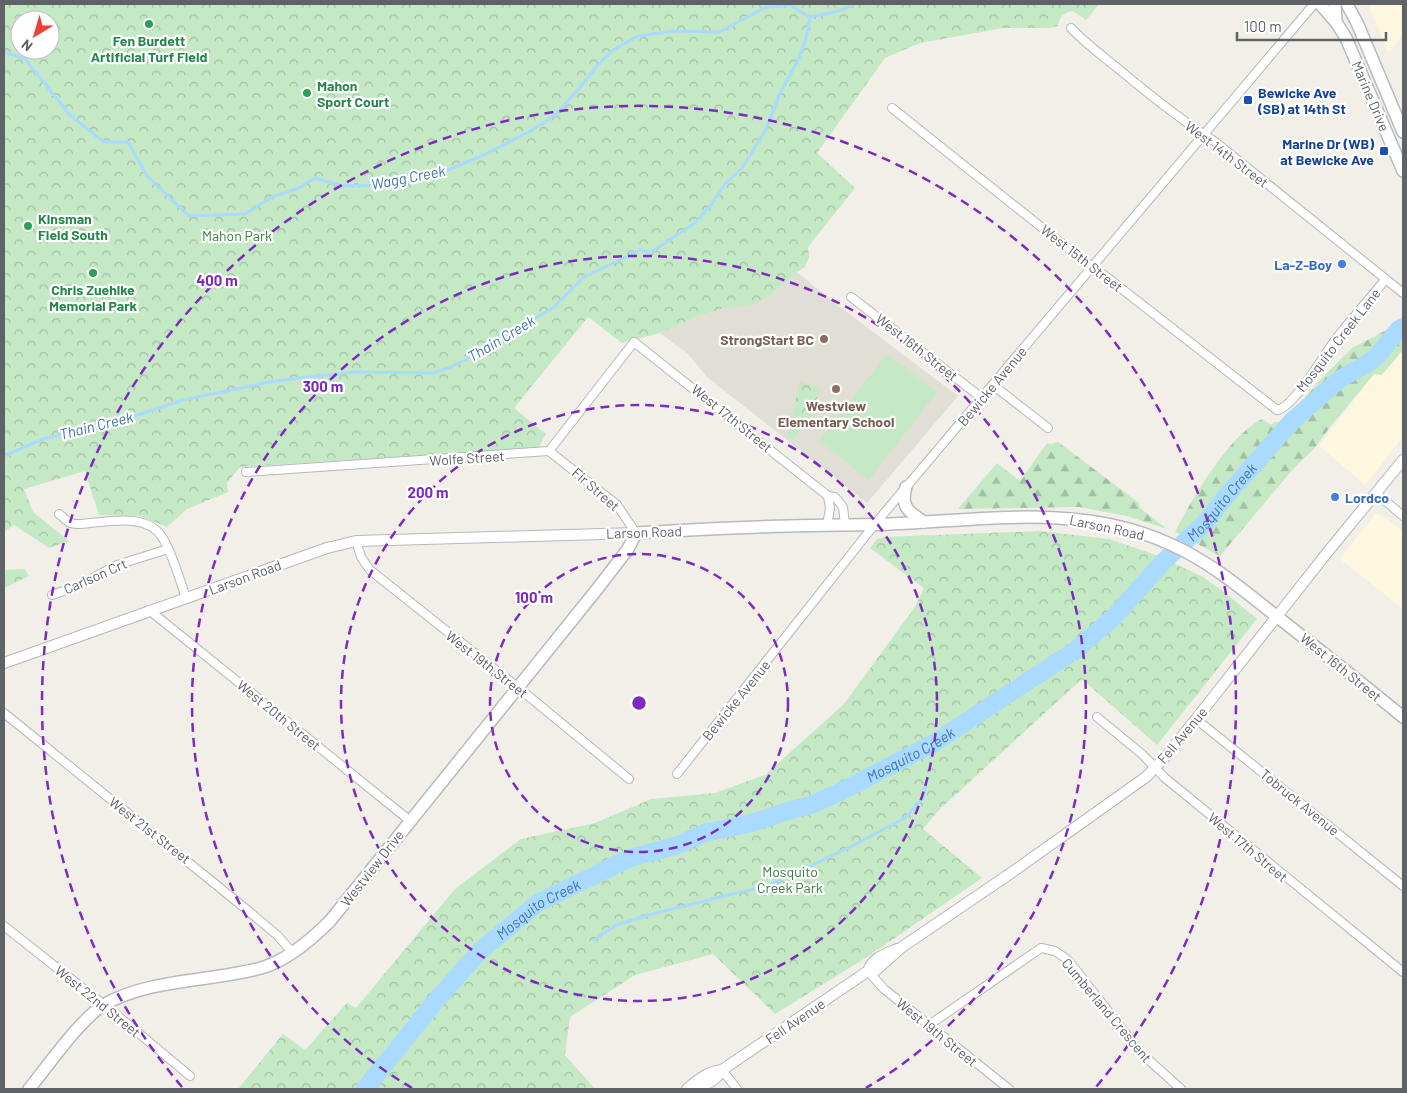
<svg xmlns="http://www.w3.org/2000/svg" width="1407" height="1093" font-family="Barlow,sans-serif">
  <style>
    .commercial { fill: #fef7e0 }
    .education { fill: #e1ded6 }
    .green { fill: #c5e8c5 }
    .forest { fill: url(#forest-firs) }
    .park { fill: url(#park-crowns); fill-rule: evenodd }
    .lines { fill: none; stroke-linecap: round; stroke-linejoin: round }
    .stream { stroke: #aadaff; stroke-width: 3 }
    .river { stroke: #aadaff; stroke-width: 18 }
    .minor-casing { stroke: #b5b8bc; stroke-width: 10 }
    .tertiary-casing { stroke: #b5b8bc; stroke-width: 12 }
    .secondary-casing { stroke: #b6babf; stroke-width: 14 }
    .minor { stroke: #fff; stroke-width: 8 }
    .tertiary { stroke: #fff; stroke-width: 10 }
    .secondary { stroke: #fff; stroke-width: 11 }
    .ring { fill: none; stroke: #7b2cbf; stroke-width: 2.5; stroke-dasharray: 9 6 }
    .leisure-dot { fill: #2e9e5b; stroke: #fff; stroke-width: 2 }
    .transit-dot { fill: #1a4fb4; stroke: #fff; stroke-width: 2 }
    .shop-dot { fill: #3f7fe0; stroke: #fff; stroke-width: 2 }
    .education-dot { fill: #8d6e63; stroke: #fff; stroke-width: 2 }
    .labels { text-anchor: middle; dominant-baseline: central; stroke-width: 4.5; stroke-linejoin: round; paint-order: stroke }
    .leisure-label { font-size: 14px; font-weight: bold; fill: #27864d; stroke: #fff }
    .transit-label { font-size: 14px; font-weight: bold; fill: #164399; stroke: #fff; text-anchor: start }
    .street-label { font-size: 14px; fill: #5f6368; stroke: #fff }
    .park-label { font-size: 14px; fill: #348238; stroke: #fff }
    .shop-label { font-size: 14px; font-weight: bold; fill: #366cbe; stroke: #fff; text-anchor: end }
    .education-label { font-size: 14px; font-weight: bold; fill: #785e54; stroke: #fff; text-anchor: end }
    .water-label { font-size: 15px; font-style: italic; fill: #4174aa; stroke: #fff }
    .centre { fill: #7b2cbf; stroke: #fff; stroke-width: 2.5 }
    .ring-label { font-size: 15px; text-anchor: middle; font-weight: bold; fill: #7b2cbf; stroke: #fff; stroke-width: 4.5; stroke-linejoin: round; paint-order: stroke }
  </style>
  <defs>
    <pattern id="forest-firs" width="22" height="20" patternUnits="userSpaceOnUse" patternTransform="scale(1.25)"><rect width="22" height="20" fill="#c5e8c5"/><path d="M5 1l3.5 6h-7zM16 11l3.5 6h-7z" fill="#a3c0a4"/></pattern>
    <pattern id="park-crowns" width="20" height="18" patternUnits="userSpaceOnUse" patternTransform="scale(1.25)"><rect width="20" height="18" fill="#c5e8c5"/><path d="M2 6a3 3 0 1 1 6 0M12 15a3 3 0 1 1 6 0" fill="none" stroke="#a3c0a4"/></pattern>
  </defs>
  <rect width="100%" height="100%" fill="#f1efe8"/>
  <g class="commercial">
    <polygon points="1368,4 1403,4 1403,35 1388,53"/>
    <polygon points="1403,347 1403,437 1365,485 1319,446 1376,371"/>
    <polygon points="1375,514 1382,515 1403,532 1403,609 1340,559"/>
  </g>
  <polygon class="education" points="797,272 827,297 958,396 867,503 707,377 688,354 660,333 699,316 724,308 767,298"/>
  <polygon class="green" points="887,354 937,392 869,480 819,441"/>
  <g class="forest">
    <path d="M1398 324 1403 326V350L1382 375 1374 374 1330 427 1315 448 1294 468 1220 556 1175 532C1192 499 1229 435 1262 419L1271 425 1274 422H1280L1286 419 1321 379 1352 348Z"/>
    <polygon points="1058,442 1139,503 1140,508 1167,529 1127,516 1079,507 958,509 997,463 1020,481 1047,443 1051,444"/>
  </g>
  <g class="park">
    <path d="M4 4H1099L1086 20 1073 11C1063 13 1060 16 1058 26L1049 28H1003L920 43 885 58 817 153 855 188 808 247 809 257 805 267 797 272 767 298 748 306 724 308 699 316 660 333 622 343 588 317 514 408 546 434 538 448 240 467 227 483 228 492 187 509 167 527 140 516 99 515 85 471 24 489 33 512 69 541 49 548 14 525 4 532ZM20 20H50V50H20Z"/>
    <polygon points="800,381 820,388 815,405 819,407 793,440 787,436"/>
    <polygon points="1039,531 1109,539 1156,555 1203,577 1224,592 1257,619 1157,745 1082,679 938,811 923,829 982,878 867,957 775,1014 713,954 635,975 570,1017 565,1055 595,1089 238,1089 283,1034 305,1050 347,1003 356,1008 455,889 521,839 595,823 651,799 715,793 765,775 844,704 915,607 924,588 870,548 877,539 884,537"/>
    <polygon points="25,569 29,576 4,588 4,570"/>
  </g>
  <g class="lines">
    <g class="stream">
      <polyline points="810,17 839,11 855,4"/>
      <polyline points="4,52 25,59 70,115 104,142 128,142 147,176 189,216 245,214 272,197 299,188 315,178 342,186 379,185 450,169 486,154 534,129 555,115 577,91 598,65 613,50 638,36 675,31 720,32 764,8 790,5 810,17"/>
      <polyline points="4,456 43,439 83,430 132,417 183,400 275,381 353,372 433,373 451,367 467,359 492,343 504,333 522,326 553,308 584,277 641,250 650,253 695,223 711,205 726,183 743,167 766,129 780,94 799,58 806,38 810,17"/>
      <polyline points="931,757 934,743"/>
      <polyline points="594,940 616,925 656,913 765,886 790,876 856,844 905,818 923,798 926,783"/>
    </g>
    <path class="river" id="s1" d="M365 1089 434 1003 480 951 538 903 630 858 678 845 704 833 752 823 791 810 811 805 838 793 934 743 1077 649 1114 617 1163 562 1205 523 1227 495 1292 421 1340 379 1367 364 1378 355 1399 329 1403 327"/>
    <defs>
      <g id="minor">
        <path d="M1071 28C1086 44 1104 57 1121 71 1151 96 1181 120 1214 141L1403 293"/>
        <path d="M892 108 1080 258 1104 275 1277 410C1293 408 1323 357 1333 343 1349 321 1368 301 1385 280"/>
        <polyline points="851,297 982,398"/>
        <polyline points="993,385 1048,428"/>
        <polyline points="549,451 617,505 636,533"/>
        <polyline points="246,472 549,451 634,342 828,496 835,497 843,507 845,525"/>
        <polyline points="1376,493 1403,516"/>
        <path d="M59 514C63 517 66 521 71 523 77 525 84 524 90 523 113 521 147 514 162 537 173 554 179 578 186 598"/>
        <polyline points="827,525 830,509 828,496"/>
        <polyline points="356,541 361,557 370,570 526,694 629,779"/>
        <polyline points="52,595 80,585 117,565 168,549"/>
        <polyline points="149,610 409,820"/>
        <polyline points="4,713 246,909 277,935 292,952"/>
        <polyline points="1097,717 1143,755 1165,778 1403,972"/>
        <polyline points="1196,719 1403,886"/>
        <polyline points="677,774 875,524 1314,4"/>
        <polyline points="4,926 118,1016 190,1076"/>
        <polyline points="868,971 884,989 1009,1089"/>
        <polyline points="929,1025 1041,948 1055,951 1068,960 1141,1053 1181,1089"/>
        <polyline points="722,1070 737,1089"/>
      </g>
      <g id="tertiary">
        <polyline points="4,663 327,548 356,541 636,533"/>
        <path d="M868 971C872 958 885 954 897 949"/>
        <path d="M688 1088C699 1079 707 1072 722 1070"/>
        <path d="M687 1089C702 1086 714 1084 722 1070L868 971H875L902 947 1011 873 1146 777 1167 755 1196 719 1326 554 1403 460"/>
      </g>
      <g id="secondary">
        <polyline points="1320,4 1336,22 1346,38 1403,171"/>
        <polyline points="1335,4 1336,22"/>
        <polyline points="1347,4 1358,25 1403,132"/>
        <path d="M906 487C900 507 909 512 924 522"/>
        <path d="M29 1089C47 1067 81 1018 105 1004 153 978 210 982 261 968 286 961 312 939 330 921L598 588 628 549 636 533C688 530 739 527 790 526 824 525 857 525 890 524 983 520 1082 503 1170 544 1206 560 1236 584 1266 608 1312 644 1358 680 1403 717"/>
      </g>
    </defs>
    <use href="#minor" class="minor-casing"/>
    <use href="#tertiary" class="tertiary-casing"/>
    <use href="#secondary" class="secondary-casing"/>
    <use href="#minor" class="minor"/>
    <use href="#tertiary" class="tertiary"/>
    <use href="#secondary" class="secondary"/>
  </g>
  <g class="ring">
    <circle cx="639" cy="703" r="149"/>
    <circle cx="639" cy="703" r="298"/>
    <path d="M412 1088A447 447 0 1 1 866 1088"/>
    <path d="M182 1087A597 597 0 1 1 1096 1087"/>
  </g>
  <g class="leisure-dot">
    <circle cx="149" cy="24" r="5"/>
    <circle cx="307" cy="93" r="5"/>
    <circle cx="28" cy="226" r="5"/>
    <circle cx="93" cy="273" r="5"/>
  </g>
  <g class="transit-dot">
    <rect x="1243" y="95" width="10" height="10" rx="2.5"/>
    <rect x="1379" y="146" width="10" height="10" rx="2.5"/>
  </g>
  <g class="shop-dot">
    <circle cx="1342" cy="264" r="5"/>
    <circle cx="1335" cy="497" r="5"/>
  </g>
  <g class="education-dot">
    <circle cx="824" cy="339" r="5"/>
    <circle cx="836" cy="389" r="5"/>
  </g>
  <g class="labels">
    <g class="leisure-label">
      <text x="149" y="40">Fen Burdett<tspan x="149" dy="16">Artificial Turf Field</tspan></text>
      <text x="317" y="85" text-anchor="start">Mahon<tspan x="317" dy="16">Sport Court</tspan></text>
      <text x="38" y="218" text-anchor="start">Kinsman<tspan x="38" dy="16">Field South</tspan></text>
      <text x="93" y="289">Chris Zuehlke<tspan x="93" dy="16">Memorial Park</tspan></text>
    </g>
    <g class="transit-label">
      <text x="1258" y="92">Bewicke Ave<tspan x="1258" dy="16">(SB) at 14th St</tspan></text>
      <text x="1374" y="143" text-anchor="end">Marine Dr (WB)<tspan x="1374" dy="16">at Bewicke Ave</tspan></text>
    </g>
    <g class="street-label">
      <text transform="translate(1371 96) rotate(67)">Marine Drive</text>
      <text transform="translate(1227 154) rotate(37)">West 14th Street</text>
      <text transform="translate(1082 258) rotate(38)">West 15th Street</text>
      <text transform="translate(1338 340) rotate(-52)">Mosquito Creek Lane</text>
      <text transform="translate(917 347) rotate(38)">West 16th Street</text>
      <text transform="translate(992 386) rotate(-50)">Bewicke Avenue</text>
      <text transform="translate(732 418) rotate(39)">West 17th Street</text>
      <text transform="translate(467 458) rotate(-4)">Wolfe Street</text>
      <text transform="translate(596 489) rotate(41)">Fir Street</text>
      <text transform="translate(1107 527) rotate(12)">Larson Road</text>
      <text transform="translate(644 532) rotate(-2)">Larson Road</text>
      <text transform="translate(95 576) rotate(-24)">Carlson Crt</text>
      <text transform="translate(245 577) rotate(-20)">Larson Road</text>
      <text transform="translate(487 664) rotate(38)">West 19th Street</text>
      <text transform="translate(1341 667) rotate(39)">West 16th Street</text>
      <text transform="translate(736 700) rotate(-51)">Bewicke Avenue</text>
      <text transform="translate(279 715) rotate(39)">West 20th Street</text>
      <text transform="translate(1182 735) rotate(-50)">Fell Avenue</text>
      <text transform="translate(1300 802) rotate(39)">Tobruck Avenue</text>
      <text transform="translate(150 830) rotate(38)">West 21st Street</text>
      <text transform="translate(1248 847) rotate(40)">West 17th Street</text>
      <text transform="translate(372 868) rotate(-52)">Westview Drive</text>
      <text transform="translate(98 1001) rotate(39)">West 22nd Street</text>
      <text transform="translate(1107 1010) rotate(50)">Cumberland Crescent</text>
      <text transform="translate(795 1021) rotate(-34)">Fell Avenue</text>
      <text transform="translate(937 1032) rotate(39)">West 19th Street</text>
    </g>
    <g class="park-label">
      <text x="237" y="235">Mahon Park</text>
      <text x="790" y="871">Mosquito<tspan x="790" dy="16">Creek Park</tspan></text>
    </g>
    <g class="shop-label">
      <text x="1332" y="264">La-Z-Boy</text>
      <text x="1345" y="497" text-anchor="start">Lordco</text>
    </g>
    <g class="education-label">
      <text x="814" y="339">StrongStart BC</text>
      <text x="836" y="405" text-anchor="middle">Westview<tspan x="836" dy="16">Elementary School</tspan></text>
    </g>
    <g class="water-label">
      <text transform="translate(408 177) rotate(-11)">Wagg Creek</text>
      <text transform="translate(501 338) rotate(-31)">Thain Creek</text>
      <text transform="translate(96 425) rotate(-14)">Thain Creek</text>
      <text stroke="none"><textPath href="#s1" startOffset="1062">Mosquito Creek</textPath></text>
      <text stroke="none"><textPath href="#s1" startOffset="658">Mosquito Creek</textPath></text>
      <text stroke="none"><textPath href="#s1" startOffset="252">Mosquito Creek</textPath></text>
    </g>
  </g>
  <circle cx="639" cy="703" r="8" class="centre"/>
  <g class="ring-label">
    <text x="217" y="286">400 m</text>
    <text x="323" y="392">300 m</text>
    <text x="428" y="498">200 m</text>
    <text x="534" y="603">100 m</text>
  </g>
  <rect width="1407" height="1093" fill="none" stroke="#5f6368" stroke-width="10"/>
  <g transform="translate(35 35) rotate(218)"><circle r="24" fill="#ffffff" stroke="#bfc1c3"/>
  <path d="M0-4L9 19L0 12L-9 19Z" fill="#ea4335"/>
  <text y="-8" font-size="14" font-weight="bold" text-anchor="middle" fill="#5f6368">N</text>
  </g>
  <path d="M1237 32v8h149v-8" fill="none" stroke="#5f6368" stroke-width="2.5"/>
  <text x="1244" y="32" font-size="15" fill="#5f6368" stroke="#ffffff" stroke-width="4" paint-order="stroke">100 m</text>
</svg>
